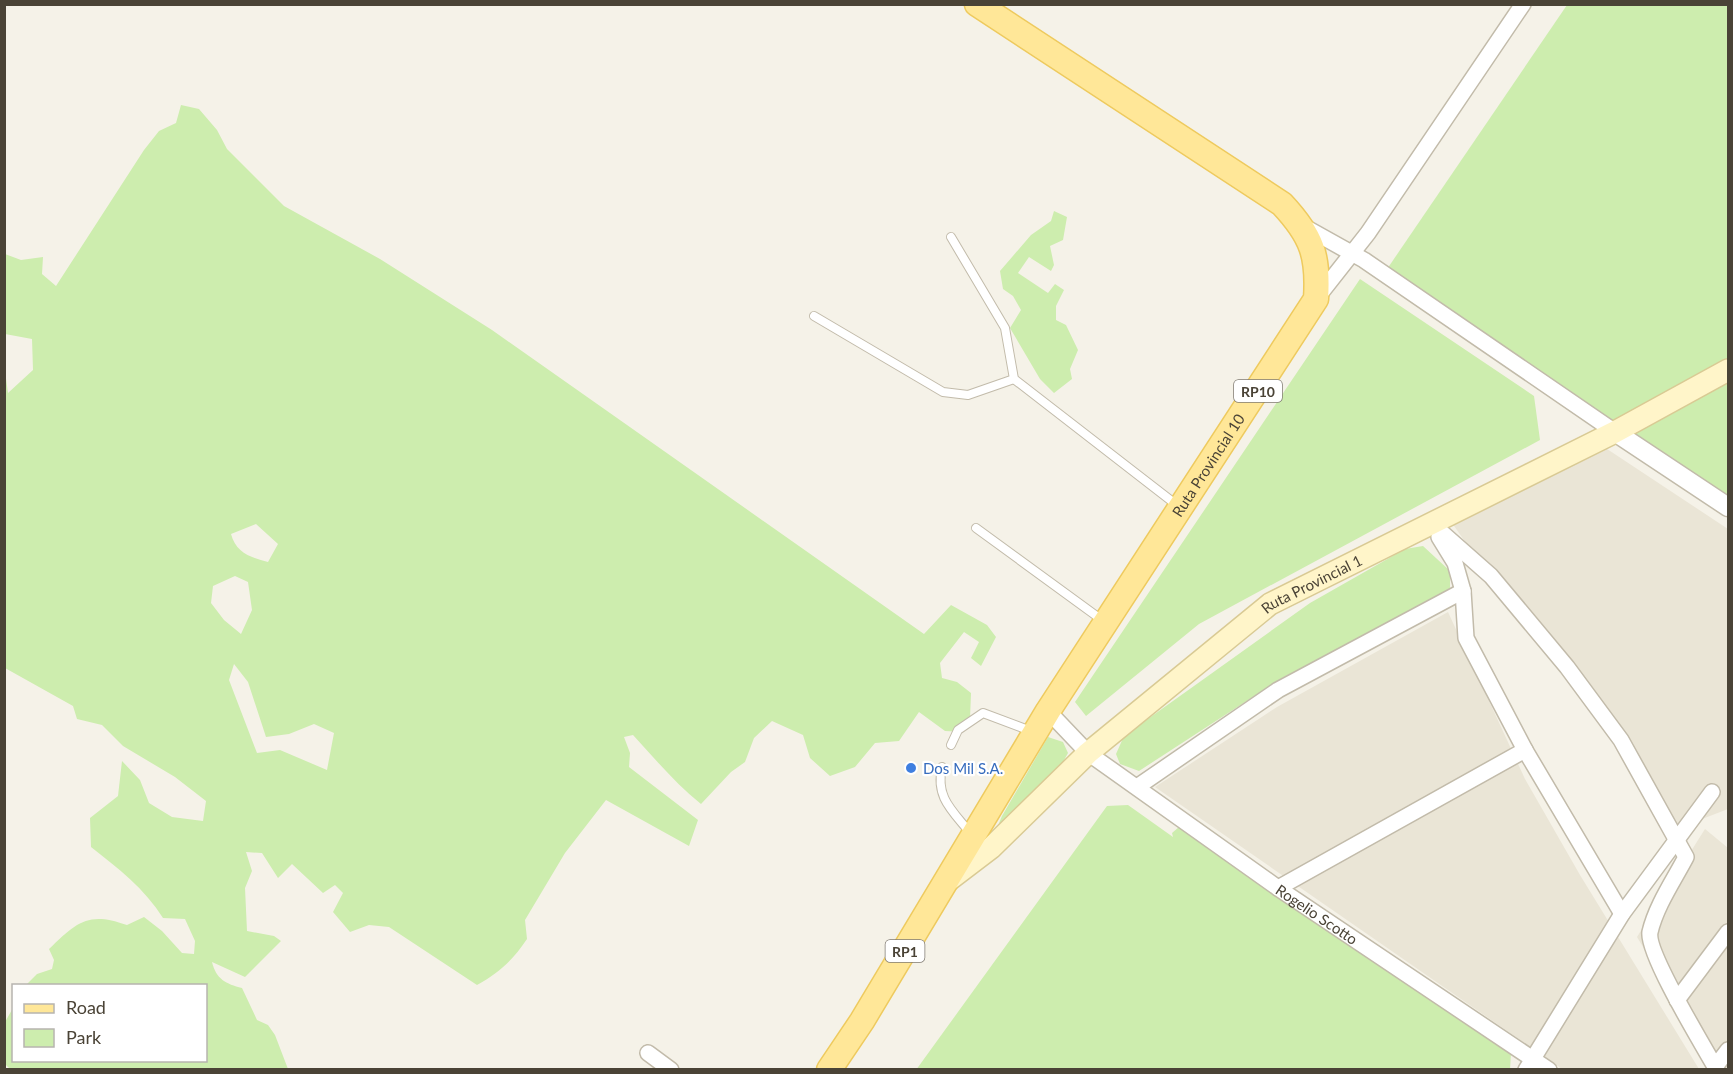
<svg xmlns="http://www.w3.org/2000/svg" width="1733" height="1074" font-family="Lato,sans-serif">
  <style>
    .residential { fill: #eae5d6 }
    .green { fill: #cdedae; fill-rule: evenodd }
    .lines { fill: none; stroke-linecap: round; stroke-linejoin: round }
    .service-casing { stroke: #c2bbaa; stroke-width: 10 }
    .minor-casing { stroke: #c2bbaa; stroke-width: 18 }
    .tertiary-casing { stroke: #c2bbaa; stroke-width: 21 }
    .secondary-casing { stroke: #d9ca94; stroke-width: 24 }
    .primary-casing { stroke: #eeca5e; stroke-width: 27 }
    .service { stroke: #fff; stroke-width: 8 }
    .minor { stroke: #fff; stroke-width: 15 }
    .tertiary { stroke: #fff; stroke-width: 18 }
    .secondary { stroke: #fff5c9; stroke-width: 21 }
    .primary { stroke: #ffe798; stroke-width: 24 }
    .shop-dot { fill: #3f7fe0; stroke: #fff; stroke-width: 2 }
    .labels { text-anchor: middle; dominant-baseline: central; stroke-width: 4.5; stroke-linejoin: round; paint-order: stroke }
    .shield { fill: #fff; stroke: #807b72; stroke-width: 1.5 }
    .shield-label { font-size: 14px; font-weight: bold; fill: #4a4336 }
    .street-label { font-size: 15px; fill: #4a4336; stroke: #fff }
    .shop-label { font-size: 15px; fill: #366cbe; stroke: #fff; text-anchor: start }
  </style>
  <rect width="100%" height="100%" fill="#f5f2e8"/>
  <g class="residential">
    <polygon points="1598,443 1728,529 1728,809 1671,831 1554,648 1501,593 1445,513"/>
    <polygon points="1448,612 1525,779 1580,875 1699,1069 1562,1069 1155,787 1277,707"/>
    <polygon points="1705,829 1728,848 1728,1069 1717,1069 1637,937"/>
  </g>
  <g class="green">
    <polygon points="1567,5 1728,5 1728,515 1383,275"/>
    <path d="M181 105 199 109 217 130 227 149 284 206 380 259 492 330 924 634 951 605 987 625 996 637 981 666 971 658 979 642 964 632 940 663 942 678 957 682 971 693 970 719 964 732 945 731 919 712 899 741 875 743 855 767 830 776 810 758 803 735 772 721 754 738 745 762 731 772 701 804C676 784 655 759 633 735L624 737 630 753 629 767 698 820 689 846 606 800 565 853 525 920 527 939C513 960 499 973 477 985L389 927 369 925 350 932 333 912 343 893 335 885 323 893 292 864 278 878 262 853 246 852 252 871 245 888 247 931 274 936 281 941 245 977 212 962C216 979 226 984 242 988L257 1020 268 1025 275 1035 288 1069H10L5 1064V1022L13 1008 14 1060H206V986L26 985 37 974 52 969 54 960 49 949C77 922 88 911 127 925L144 917 162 931 182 953 194 954 195 941 185 919 163 918C145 889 118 868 91 847L90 818 118 796 122 761 140 780 149 803 172 817 203 821 206 801 175 777 123 746 102 725 77 719 73 706 5 668 4 364 8 393 33 370 32 339 5 334V254L21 260 43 257 42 274 56 286 144 150 159 131 176 123ZM256 524 278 544 268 562C250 557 236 553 231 534ZM235 576 248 582 252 610 241 634 224 620 211 603 213 586ZM234 664 248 682 266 737 289 734 314 724 334 733 327 770 280 750 257 753 229 680Z"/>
    <polygon points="1054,211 1067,217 1063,240 1050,246 1054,265 1051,271 1029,257 1018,273 1048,293 1055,284 1064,290 1056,306 1056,320 1066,325 1078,350 1070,369 1072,379 1054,393 1040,379 1010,328 1021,310 1013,296 1003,289 1000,271 1031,235 1051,221"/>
    <polygon points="1360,279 1534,396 1540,440 1199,624 1086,716 1075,702"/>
    <polygon points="1423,546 1450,571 1450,588 1441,596 1282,678 1139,771 1120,764 1116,754 1124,736 1310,603 1405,549"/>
    <polygon points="1048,737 1063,742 1068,753 1063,762 992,840 1002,816"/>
    <polygon points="1128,805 1173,837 1172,833 1179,827 1200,841 1511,1053 1510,1070 916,1070 1107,806"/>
  </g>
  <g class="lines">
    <defs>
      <g id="service">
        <polyline points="951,237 1005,328 1014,379 1178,506"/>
        <polyline points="814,316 943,392 968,395 1014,379"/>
        <polyline points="976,528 1102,620"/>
        <polyline points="951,745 958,730 983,713 1031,731"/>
        <path d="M942 767C935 798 953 811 971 834"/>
      </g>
      <g id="minor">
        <polyline points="1303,226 1364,260 1615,432"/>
        <polyline points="1316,299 1368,233 1523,4"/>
        <path d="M1432 524 1491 576 1567 667 1621 740 1686 857C1674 880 1656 906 1650 932 1646 952 1704 1047 1717 1070"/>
        <polyline points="1439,537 1455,563 1463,591 1466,638 1525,750 1622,914"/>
        <path id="s1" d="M1048 711 1088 753 1278 888 1549 1070"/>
        <polyline points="1137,787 1278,690 1463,591"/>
        <polyline points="1278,888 1525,750"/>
        <polyline points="1677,1000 1728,932"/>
        <polyline points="648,1053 671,1070"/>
        <polyline points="1715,1067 1728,1050"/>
        <polyline points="1526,1070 1622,914 1712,792"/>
      </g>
      <polyline id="tertiary" points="1615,432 1728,507"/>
      <g id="secondary">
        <path id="s2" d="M949 880 991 848 1088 753 1270 604 1615 432 1728 370"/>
      </g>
      <g id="primary">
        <path id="s3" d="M829 1070 862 1021 1048 711 1316 299C1319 256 1312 236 1282 204L977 4"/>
      </g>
    </defs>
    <use href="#service" class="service-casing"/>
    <use href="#minor" class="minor-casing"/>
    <use href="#tertiary" class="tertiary-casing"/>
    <use href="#secondary" class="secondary-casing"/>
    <use href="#primary" class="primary-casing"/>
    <use href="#service" class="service"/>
    <use href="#minor" class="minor"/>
    <use href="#tertiary" class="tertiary"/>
    <use href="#secondary" class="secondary"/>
    <use href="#primary" class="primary"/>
  </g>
  <circle class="shop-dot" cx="911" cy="768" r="6"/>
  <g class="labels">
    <g class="shield">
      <rect x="1234" y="380" width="48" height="22" rx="4.5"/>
      <rect x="885.5" y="940" width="39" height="22" rx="4.5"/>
    </g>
    <g class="shield-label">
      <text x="1258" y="391">RP10</text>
      <text x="905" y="951">RP1</text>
    </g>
    <g class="street-label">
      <text stroke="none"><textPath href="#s3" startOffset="714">Ruta Provincial 10</textPath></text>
      <text stroke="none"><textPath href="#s2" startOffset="470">Ruta Provincial 1</textPath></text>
      <text stroke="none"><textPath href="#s1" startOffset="338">Rogelio Scotto</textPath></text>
    </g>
    <g class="shop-label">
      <text x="923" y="768">Dos Mil S.A.</text>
    </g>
  </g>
  <rect width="1733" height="1074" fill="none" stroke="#4a4336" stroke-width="12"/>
  <rect x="12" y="984" width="195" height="78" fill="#ffffff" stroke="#b7b4af" stroke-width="1.5"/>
  <rect x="24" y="1004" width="30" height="9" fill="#ffe798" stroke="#b7b4af" stroke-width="1.5"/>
  <text x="66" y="1014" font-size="18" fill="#4a4336">Road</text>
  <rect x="24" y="1029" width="30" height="18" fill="#cdedae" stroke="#b7b4af" stroke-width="1.5"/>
  <text x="66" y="1044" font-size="18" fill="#4a4336">Park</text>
</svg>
